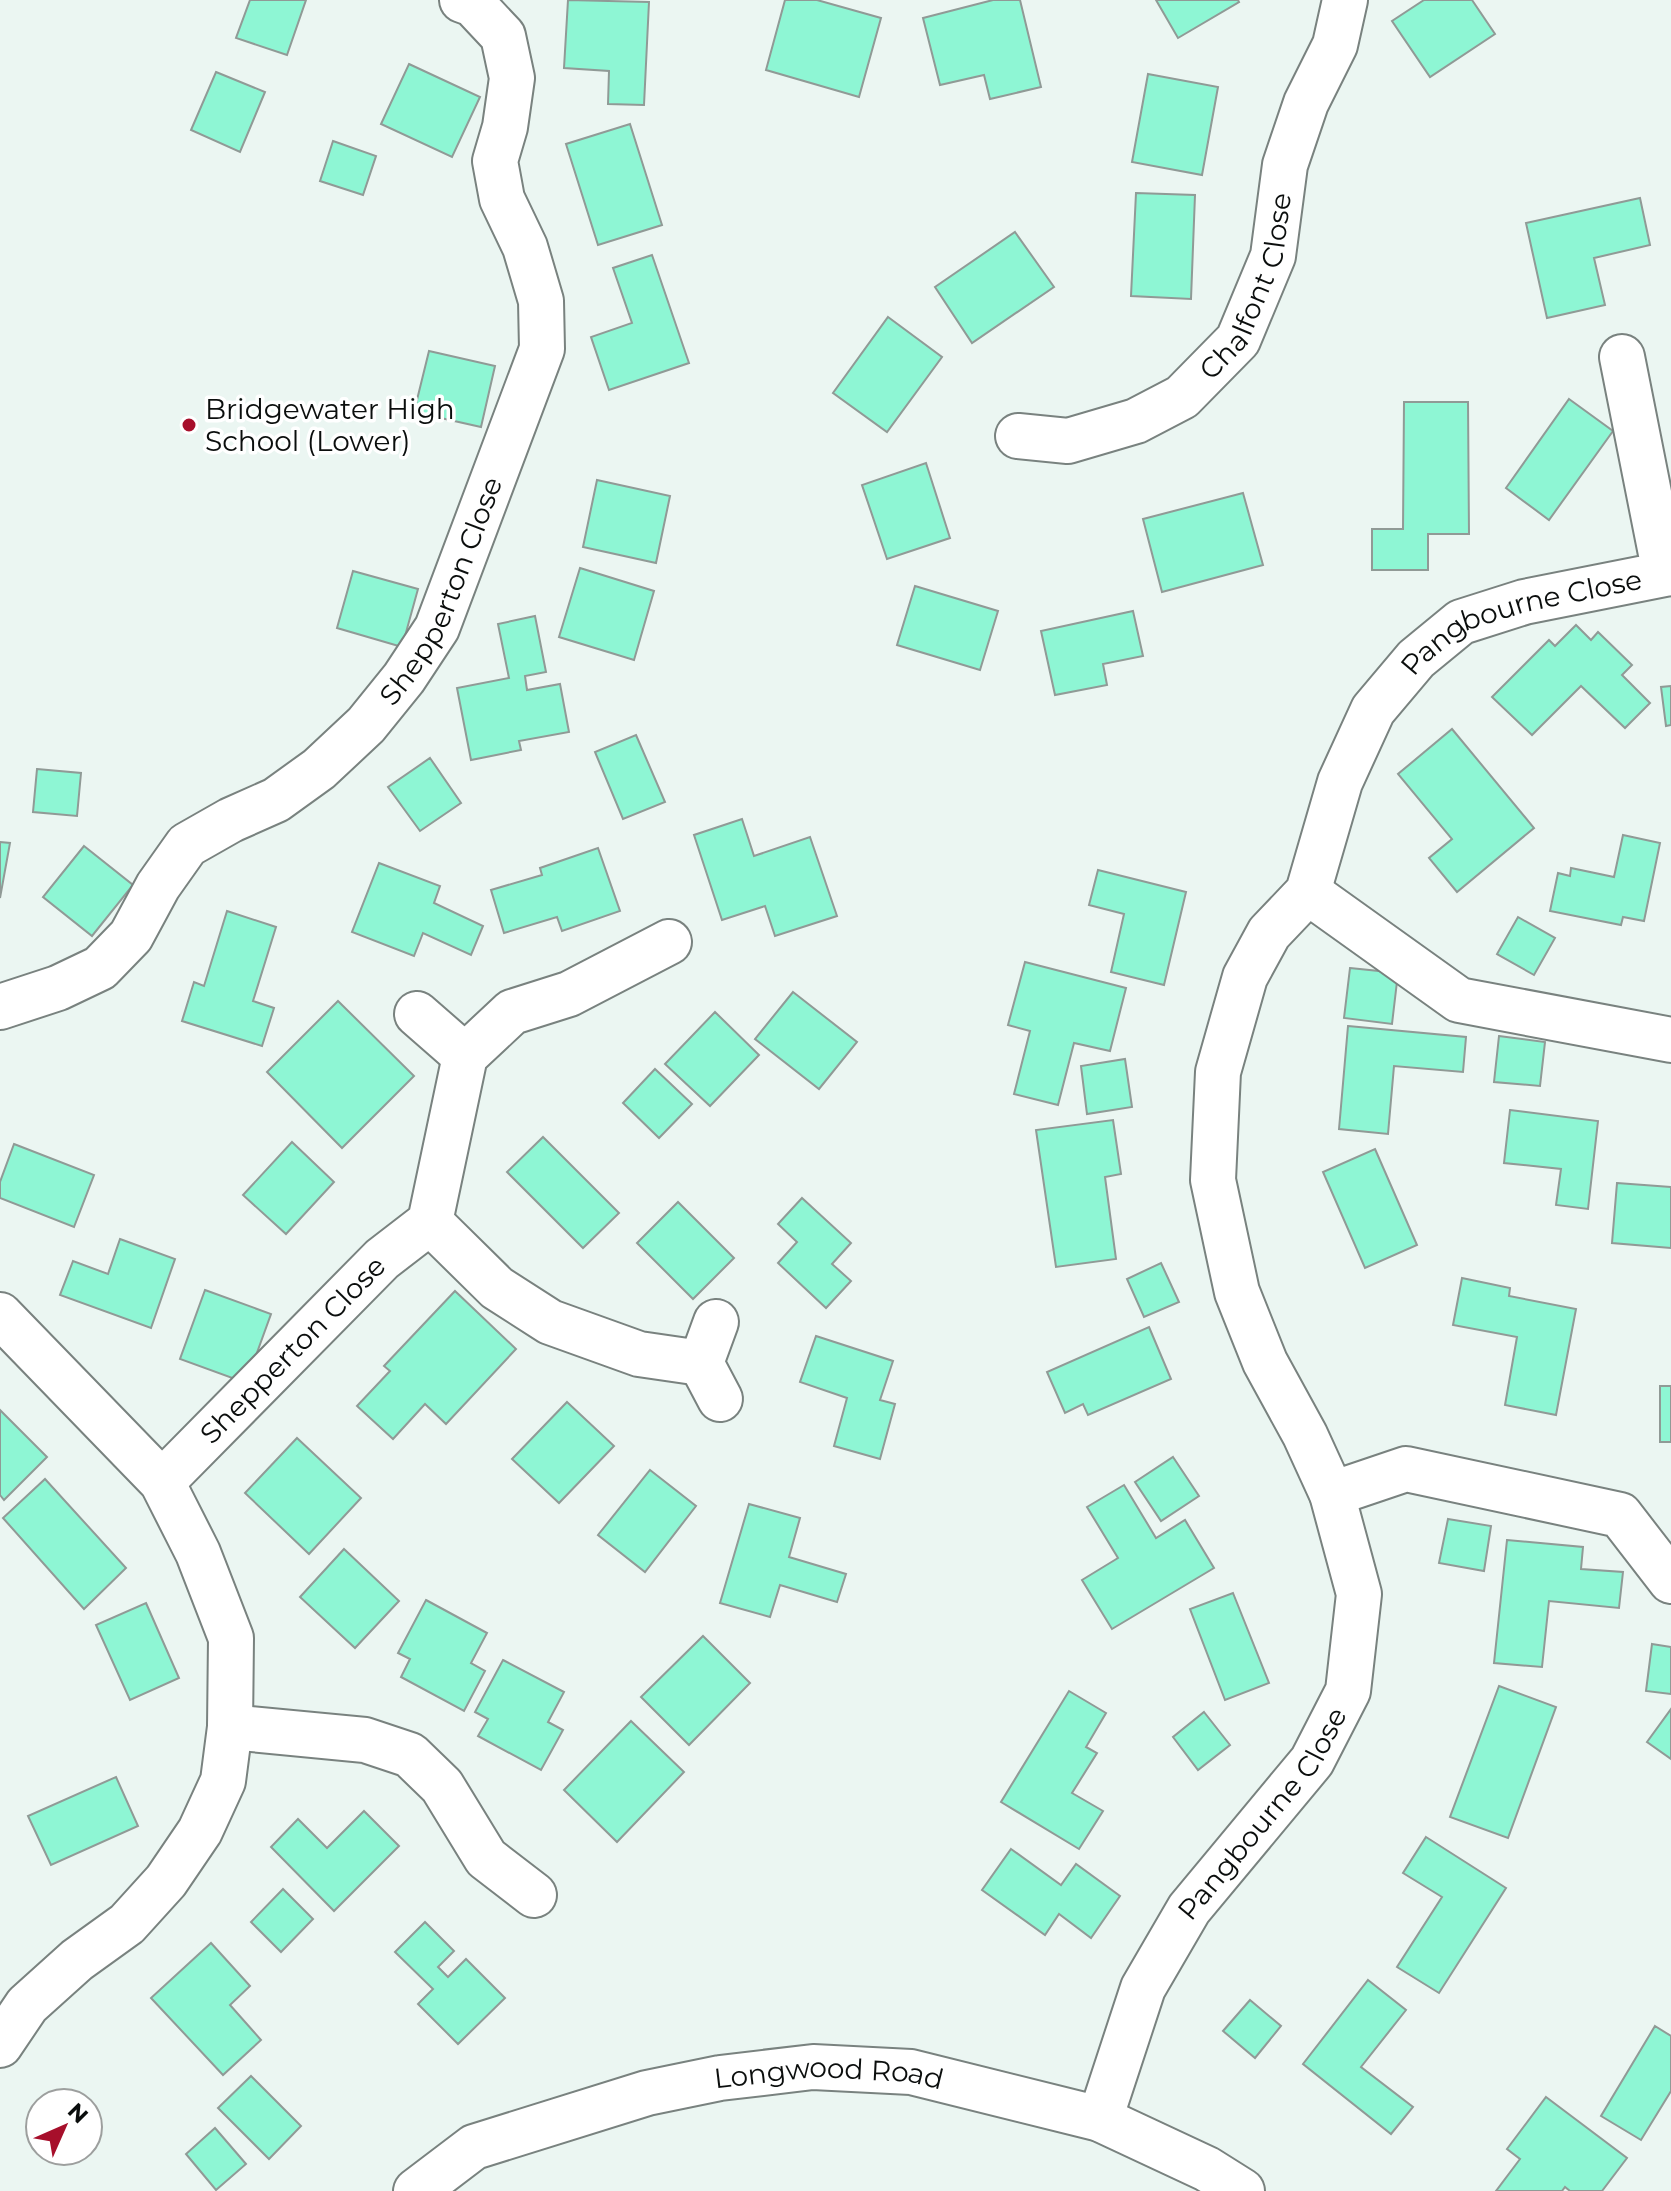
<svg xmlns="http://www.w3.org/2000/svg" width="1671" height="2191" font-family="Montserrat,sans-serif">
  <style>
    .building { fill: #8ef6d4; stroke: #909a96; stroke-width: 2 }
    .lines { fill: none; stroke-linecap: round; stroke-linejoin: round }
    .minor-casing { stroke: #79827f; stroke-width: 48 }
    .tertiary-casing { stroke: #79827f; stroke-width: 48 }
    .minor { stroke: #fff; stroke-width: 44 }
    .tertiary { stroke: #fff; stroke-width: 44 }
    .poi-dot { fill: #a70f2b; stroke: #fff; stroke-width: 3 }
    .labels { text-anchor: middle; dominant-baseline: central; stroke-width: 7; stroke-linejoin: round; paint-order: stroke }
    .street-label { font-size: 28px; fill: #0b0e0d; stroke: #fff }
    .poi-label { font-size: 28px; fill: #0b0e0d; stroke: #fff; text-anchor: start }
  </style>
  <rect width="100%" height="100%" fill="#ebf6f2"/>
  <g class="building">
    <polygon points="250,0 306,0 287,55 236,38"/>
    <polygon points="568,0 649,2 644,105 608,104 609,71 564,68"/>
    <polygon points="785,0 817,0 881,18 859,97 766,70"/>
    <polygon points="993,0 1020,0 1041,87 990,99 984,75 940,85 923,18"/>
    <polygon points="1156,0 1238,0 1239,2 1178,38"/>
    <polygon points="1424,0 1472,0 1495,34 1430,77 1392,21"/>
    <polygon points="409,64 480,97 452,157 381,124"/>
    <polygon points="216,72 265,92 240,152 191,130"/>
    <polygon points="1148,74 1218,87 1202,175 1132,162"/>
    <polygon points="630,124 662,225 598,245 566,144"/>
    <polygon points="333,141 376,156 363,195 320,181"/>
    <polygon points="1136,193 1195,195 1191,299 1131,296"/>
    <polygon points="1640,198 1650,245 1594,258 1605,305 1547,318 1526,223"/>
    <polygon points="1015,232 1054,287 972,343 935,287"/>
    <polygon points="652,255 689,363 609,390 591,337 632,323 613,268"/>
    <polygon points="888,317 942,357 887,432 833,393"/>
    <polygon points="429,351 495,366 481,427 414,412"/>
    <polygon points="1569,399 1613,431 1549,520 1506,488"/>
    <polygon points="1404,402 1468,402 1469,534 1428,534 1428,570 1372,570 1372,529 1403,529"/>
    <polygon points="926,463 950,538 887,559 862,485"/>
    <polygon points="597,480 670,496 656,563 583,547"/>
    <polygon points="1243,493 1263,565 1162,592 1143,519"/>
    <polygon points="580,568 654,591 634,660 559,637"/>
    <polygon points="353,571 418,589 402,647 337,628"/>
    <polygon points="915,586 998,611 980,670 897,645"/>
    <polygon points="1133,611 1143,656 1103,664 1107,685 1055,695 1041,631"/>
    <polygon points="535,616 546,672 525,676 527,690 560,684 569,732 519,741 521,750 471,760 457,688 509,678 498,624"/>
    <polygon points="1576,625 1591,640 1598,632 1632,665 1622,675 1650,703 1625,728 1581,686 1532,735 1492,697 1549,640 1555,646"/>
    <polygon points="1671,686 1671,725 1666,726 1661,687"/>
    <polygon points="1452,729 1534,828 1457,892 1429,858 1452,839 1398,774"/>
    <polygon points="636,735 665,802 623,819 595,752"/>
    <polygon points="430,758 461,803 420,831 388,787"/>
    <polygon points="37,769 81,773 77,816 33,812"/>
    <polygon points="742,819 754,856 810,837 837,916 775,936 765,906 722,920 694,835"/>
    <polygon points="1623,835 1660,843 1644,921 1623,917 1621,925 1550,911 1558,873 1570,876 1571,868 1614,877"/>
    <polygon points="0,842 10,843 0,898"/>
    <polygon points="84,846 133,885 92,936 43,897"/>
    <polygon points="598,848 620,911 562,931 557,917 504,933 491,890 542,875 540,868"/>
    <polygon points="379,863 440,886 434,903 483,926 471,955 423,933 414,956 352,932"/>
    <polygon points="1098,870 1186,892 1164,985 1111,972 1124,914 1089,905"/>
    <polygon points="227,911 276,927 253,1001 274,1008 262,1046 182,1021 194,982 204,986"/>
    <polygon points="1518,917 1555,938 1534,975 1497,954"/>
    <polygon points="1025,962 1126,988 1110,1051 1074,1043 1058,1105 1014,1094 1030,1031 1008,1025"/>
    <polygon points="1350,968 1398,973 1392,1024 1344,1018"/>
    <polygon points="793,992 857,1042 819,1089 755,1039"/>
    <polygon points="338,1001 414,1076 342,1148 267,1072"/>
    <polygon points="715,1012 759,1055 710,1106 665,1064"/>
    <polygon points="1348,1026 1466,1037 1463,1072 1394,1066 1388,1134 1339,1129"/>
    <polygon points="1499,1036 1545,1042 1540,1086 1494,1082"/>
    <polygon points="1125,1059 1132,1107 1087,1114 1081,1066"/>
    <polygon points="655,1069 692,1104 659,1138 623,1103"/>
    <polygon points="1510,1110 1598,1121 1588,1209 1556,1205 1561,1169 1504,1163"/>
    <polygon points="1113,1120 1121,1174 1105,1177 1116,1259 1056,1267 1036,1130"/>
    <polygon points="543,1137 619,1213 583,1248 507,1172"/>
    <polygon points="292,1142 334,1182 286,1234 243,1195"/>
    <polygon points="14,1144 94,1175 74,1227 0,1198 0,1182"/>
    <polygon points="1375,1149 1417,1245 1365,1268 1323,1172"/>
    <polygon points="1617,1183 1671,1187 1671,1248 1612,1243"/>
    <polygon points="802,1198 851,1243 832,1264 851,1281 826,1308 778,1263 797,1242 778,1224"/>
    <polygon points="678,1202 734,1258 693,1299 637,1243"/>
    <polygon points="120,1239 175,1259 151,1328 60,1295 73,1261 108,1274"/>
    <polygon points="1161,1263 1179,1302 1144,1317 1127,1279"/>
    <polygon points="1462,1278 1510,1288 1509,1296 1576,1309 1556,1415 1505,1405 1517,1337 1453,1325"/>
    <polygon points="205,1290 271,1314 246,1383 180,1359"/>
    <polygon points="455,1291 516,1349 446,1424 425,1404 393,1439 357,1406 390,1371 384,1366"/>
    <polygon points="1149,1327 1171,1379 1088,1415 1083,1404 1065,1413 1047,1372"/>
    <polygon points="816,1336 893,1361 880,1400 895,1404 880,1459 834,1446 847,1398 800,1382"/>
    <rect x="1660" y="1386" width="11" height="56"/>
    <polygon points="567,1402 614,1446 559,1503 512,1459"/>
    <polygon points="0,1410 47,1457 4,1500 0,1495"/>
    <polygon points="297,1438 361,1498 309,1554 245,1493"/>
    <polygon points="1173,1457 1199,1496 1161,1521 1135,1482"/>
    <polygon points="650,1470 696,1506 645,1572 598,1535"/>
    <polygon points="45,1479 126,1568 84,1609 3,1518"/>
    <polygon points="1124,1485 1156,1538 1185,1520 1214,1568 1112,1629 1082,1580 1118,1558 1087,1507"/>
    <polygon points="749,1504 800,1518 789,1557 846,1574 837,1602 780,1585 770,1617 720,1603"/>
    <polygon points="1448,1519 1491,1526 1484,1571 1439,1563"/>
    <polygon points="1507,1540 1583,1547 1581,1569 1623,1572 1619,1608 1549,1601 1542,1667 1494,1663"/>
    <polygon points="344,1549 399,1601 355,1648 300,1597"/>
    <polygon points="1233,1593 1269,1683 1225,1700 1190,1609"/>
    <polygon points="426,1600 487,1633 471,1663 485,1671 464,1711 401,1677 410,1659 398,1653"/>
    <polygon points="146,1603 179,1678 130,1700 96,1625"/>
    <polygon points="703,1636 750,1683 689,1745 641,1697"/>
    <polygon points="1652,1644 1671,1647 1671,1694 1646,1691"/>
    <polygon points="503,1660 564,1692 548,1722 563,1730 541,1770 478,1736 488,1719 475,1712"/>
    <polygon points="1499,1686 1556,1707 1508,1838 1450,1817"/>
    <polygon points="1069,1691 1106,1713 1086,1747 1097,1753 1072,1793 1103,1811 1079,1849 1001,1802"/>
    <polygon points="1671,1709 1671,1759 1647,1742"/>
    <polygon points="1204,1712 1230,1745 1198,1770 1173,1737"/>
    <polygon points="631,1721 684,1772 617,1842 564,1790"/>
    <polygon points="116,1777 138,1826 51,1865 28,1816"/>
    <polygon points="364,1811 399,1846 334,1911 271,1847 298,1819 327,1848"/>
    <polygon points="1426,1837 1506,1888 1439,1993 1397,1967 1442,1897 1403,1873"/>
    <polygon points="1011,1849 1061,1885 1076,1864 1120,1896 1091,1938 1059,1914 1045,1935 982,1890"/>
    <polygon points="283,1889 313,1919 281,1952 251,1922"/>
    <polygon points="425,1922 454,1951 438,1967 448,1977 466,1959 505,1998 458,2044 418,2004 433,1989 395,1952"/>
    <polygon points="211,1943 250,1986 230,2005 261,2040 223,2075 151,1998"/>
    <polygon points="1368,1980 1406,2010 1361,2067 1413,2107 1391,2134 1303,2064"/>
    <polygon points="1250,2000 1281,2026 1255,2058 1223,2031"/>
    <polygon points="1655,2026 1671,2036 1671,2091 1641,2140 1601,2116"/>
    <polygon points="251,2076 301,2126 269,2159 218,2108"/>
    <polygon points="1546,2097 1627,2158 1602,2191 1570,2191 1565,2187 1562,2191 1496,2191 1520,2159 1507,2149"/>
    <polygon points="215,2128 246,2164 216,2190 186,2154"/>
  </g>
  <g class="lines">
    <defs>
      <g id="minor">
        <path id="s1" d="M1018 436 1068 441 1136 421 1182 397 1238 340 1273 256 1285 165 1306 103 1335 45 1345 0"/>
        <polyline points="1308,892 1459,1000 1671,1040"/>
        <path id="s2" d="M0 1007 58 988 100 968 131 936 158 886 187 845 231 820 276 800 319 769 366 725 404 678 437 628 542 349 541 301 525 247 502 199 495 161 505 127 512 78 503 36 473 4 462 0"/>
        <polyline points="417,1014 465,1056"/>
        <polyline points="430,1222 497,1288 550,1322 639,1354 701,1363"/>
        <polyline points="0,1315 162,1482 198,1553 231,1638 230,1727 223,1781 200,1831 166,1881 127,1924 77,1960 27,2005 0,2045"/>
        <polyline points="716,1322 701,1363 720,1399"/>
        <path id="s3" d="M162 1482 382 1259 430 1222 465 1056 512 1012 569 994 669 942"/>
        <polyline points="1332,1494 1406,1469 1620,1515 1671,1581"/>
        <polyline points="230,1727 365,1740 410,1755 442,1786 486,1858 534,1895"/>
        <path id="s4" d="M1100 2119 1143 1988 1189 1909 1312 1761 1348 1691 1359 1594 1332 1494 1305 1435 1265 1362 1237 1292 1213 1180 1218 1072 1245 977 1269 933 1308 892 1340 782 1373 710 1416 659 1461 622 1524 602 1665 574 1622 357"/>
      </g>
      <g id="tertiary">
        <path id="s5" d="M416 2191 474 2147 647 2093 720 2078 813 2067 911 2072 1100 2119 1207 2169 1242 2191"/>
      </g>
    </defs>
    <use href="#minor" class="minor-casing"/>
    <use href="#tertiary" class="tertiary-casing"/>
    <use href="#minor" class="minor"/>
    <use href="#tertiary" class="tertiary"/>
  </g>
  <circle class="poi-dot" cx="189" cy="425" r="8"/>
  <g class="labels">
    <g class="street-label">
      <text stroke="none"><textPath href="#s1" startOffset="306">Chalfont Close</textPath></text>
      <text stroke="none"><textPath href="#s2" startOffset="632">Shepperton Close</textPath></text>
      <text stroke="none"><textPath href="#s4" startOffset="1728">Pangbourne Close</textPath></text>
      <text stroke="none"><textPath href="#s3" startOffset="186">Shepperton Close</textPath></text>
      <text stroke="none"><textPath href="#s4" startOffset="350">Pangbourne Close</textPath></text>
      <text stroke="none"><textPath href="#s5" startOffset="438">Longwood Road</textPath></text>
    </g>
    <g class="poi-label">
      <text x="205" y="409">Bridgewater High<tspan x="205" dy="32">School (Lower)</tspan></text>
    </g>
  </g>
  <g transform="translate(64 2127) rotate(45)"><circle r="38" fill="#ffffff" stroke="#9d9f9e" stroke-width="2"/>
  <path d="M0-6L14 30L0 20L-14 30Z" fill="#a70f2b"/>
  <text y="-12" font-size="22" font-weight="bold" text-anchor="middle" fill="#0b0e0d">N</text>
  </g>
</svg>
